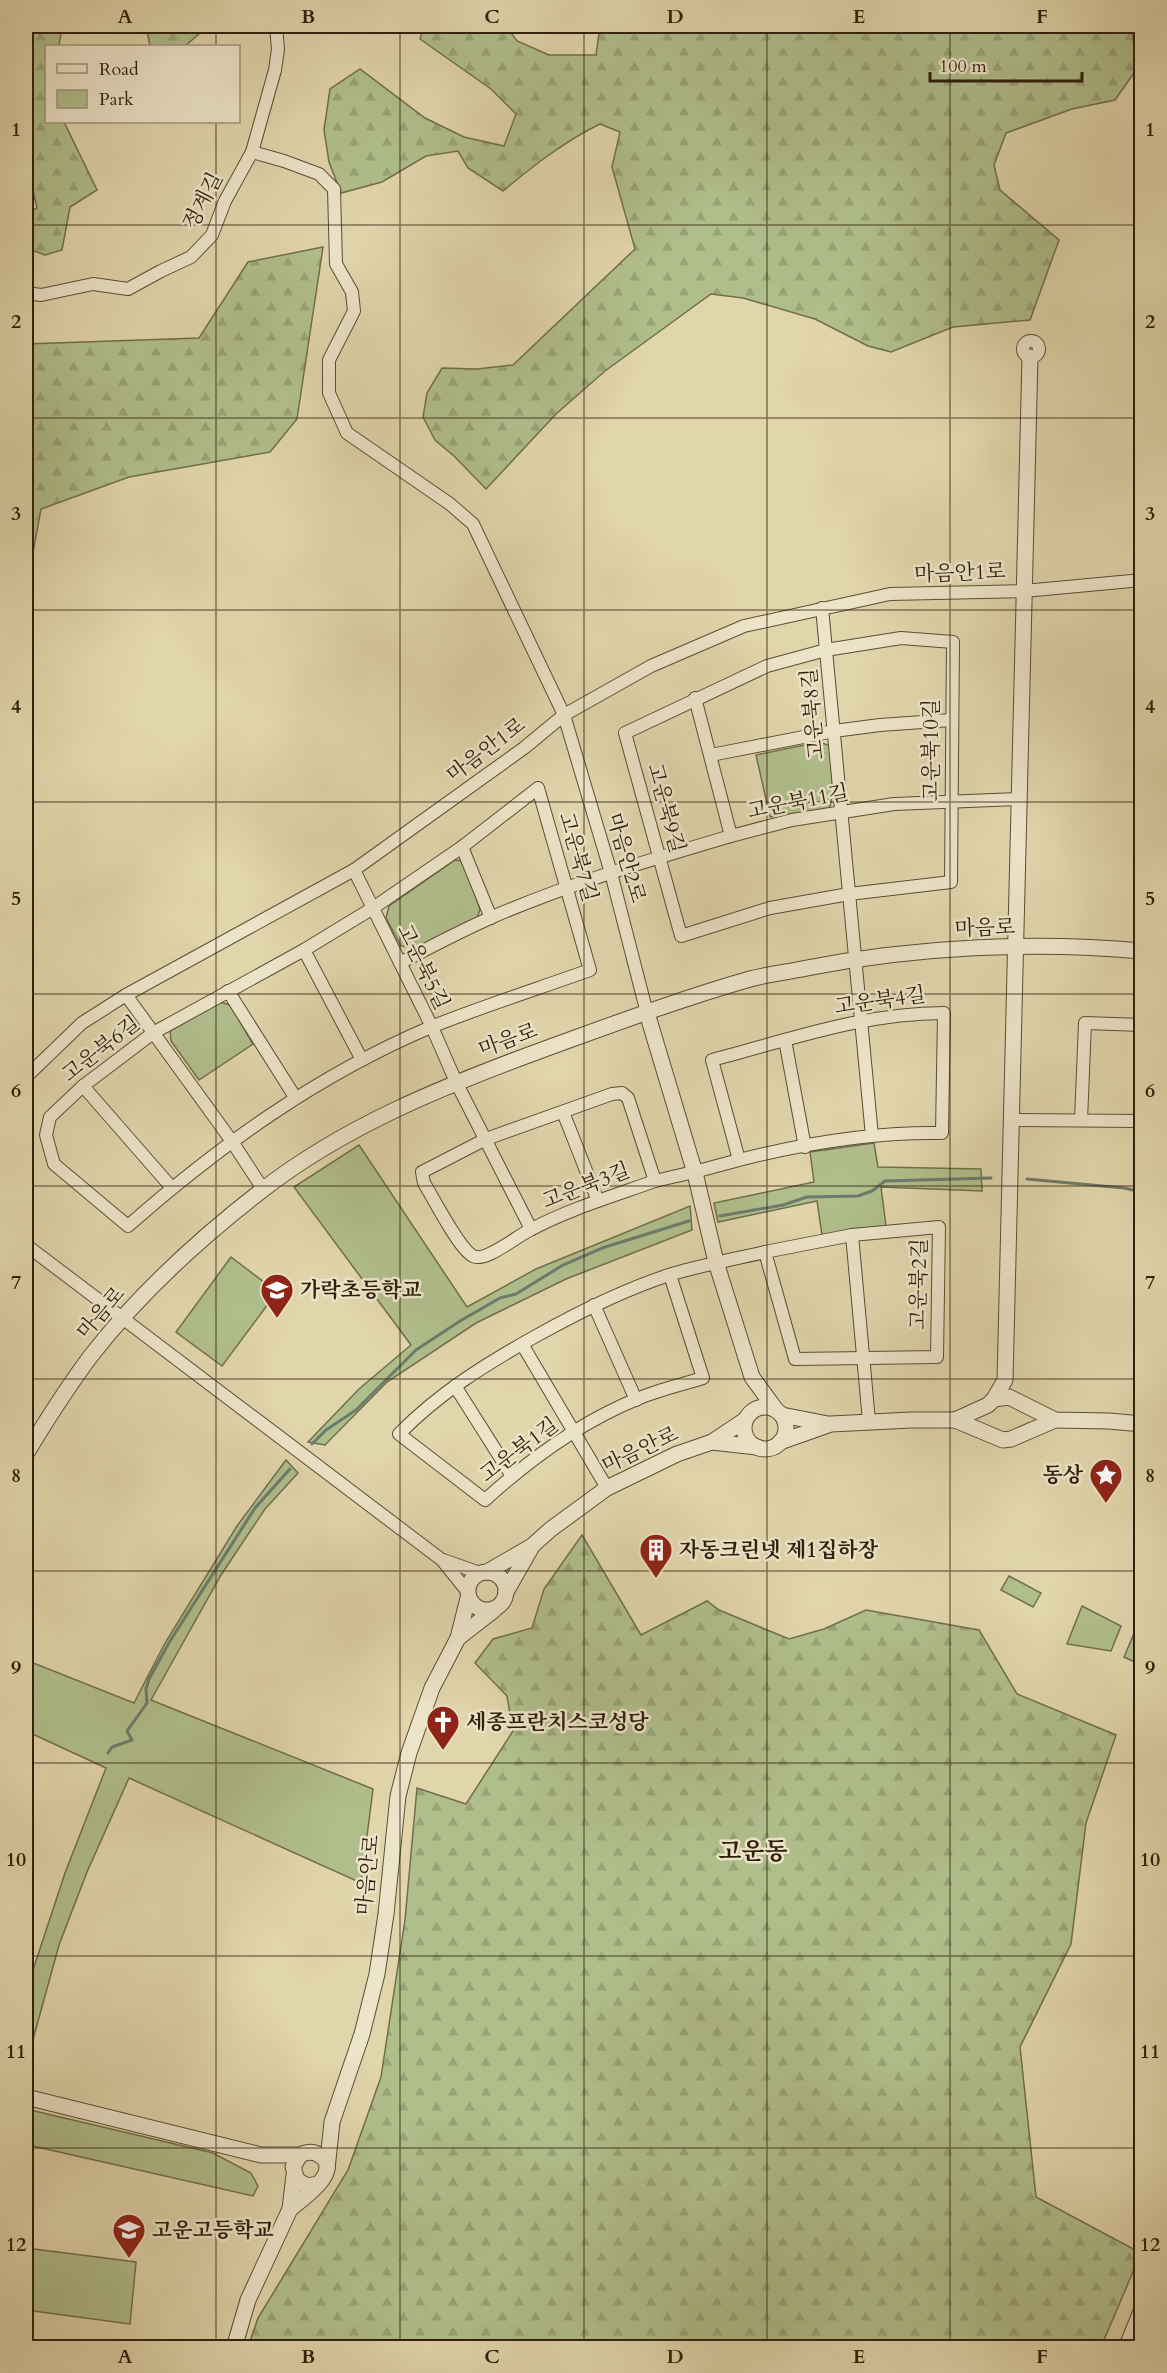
<svg xmlns="http://www.w3.org/2000/svg" width="1167" height="2373" font-family="Cardo,'Noto Serif KR',serif">
  <style>
    .green { fill: #b0be8c; stroke: #706e4c; stroke-width: 1.5 }
    .forest { fill: url(#forest-firs); stroke: #706e4c; stroke-width: 1.5 }
    .lines { fill: none; stroke-linecap: round; stroke-linejoin: round }
    .stream { stroke: #6c7b6c; stroke-width: 3 }
    .minor-casing { stroke: #5c4c33; stroke-width: 14 }
    .tertiary-casing { stroke: #5c4c33; stroke-width: 17 }
    .minor { stroke: #ece4c9; stroke-width: 12 }
    .tertiary { stroke: #ece4c9; stroke-width: 15 }
    .grid { fill: none; stroke: #2f1f0b; stroke-width: 1.5; stroke-opacity: 0.55 }
    .labels { text-anchor: middle; dominant-baseline: central; stroke-width: 5; stroke-linejoin: round; paint-order: stroke }
    .street-label { font-size: 21px; fill: #2f1f0b; stroke: #ece4c9 }
    .poi-label { font-size: 21px; font-weight: bold; fill: #2f1f0b; stroke: #ece4c9; text-anchor: start }
    .quarter-label { font-size: 24px; font-weight: bold; fill: #2f1f0b; stroke: #ece4c9 }
    .neatline { fill: none; stroke: #2f1f0b; stroke-width: 2 }
    .grid-label { font-size: 20px; text-anchor: middle; font-weight: bold; fill: #2f1f0b }
  </style>
  <defs>
    <pattern id="forest-firs" width="22" height="20" patternUnits="userSpaceOnUse" patternTransform="scale(1.5)"><rect width="22" height="20" fill="#b0be8c"/><path d="M5 1l3.5 6h-7zM16 11l3.5 6h-7z" fill="#98a377"/></pattern>
  </defs>
  <rect width="100%" height="100%" fill="#e1d5ac"/>
  <filter id="stains"><feTurbulence type="fractalNoise" baseFrequency=".00333" numOctaves="4"/><feColorMatrix values="0 0 0 0 .2 0 0 0 0 .09 0 0 0 0 .02 0 0 0 .5 -.17"/></filter>
  <radialGradient id="worn" r=".72"><stop offset=".6" stop-color="#630" stop-opacity="0"/><stop offset="1" stop-color="#630" stop-opacity=".3"/></radialGradient>
  <g class="green">
    <polygon points="819,742 831,746 833,796 829,809 770,817 756,755"/>
    <polygon points="455,860 463,861 480,909 477,919 415,948 401,946 386,918 389,906"/>
    <polygon points="220,1002 230,1005 253,1044 199,1080 171,1041 170,1031"/>
    <polygon points="874,1143 878,1167 981,1169 982,1191 881,1187 886,1226 822,1235 817,1201 718,1222 714,1203 814,1182 810,1152"/>
    <polygon points="359,1145 467,1307 536,1269 690,1206 692,1230 566,1279 476,1323 387,1382 325,1445 308,1442 359,1389 411,1345 294,1187"/>
    <polygon points="231,1257 277,1292 222,1366 176,1332"/>
    <polygon points="286,1460 298,1473 265,1509 221,1575 151,1700 373,1789 361,1883 129,1778 87,1872 59,1945 26,2065 26,1991 65,1873 106,1768 26,1731 26,1660 134,1703 165,1643 237,1526"/>
    <polygon points="1009,1576 1041,1593 1033,1607 1001,1590"/>
    <polygon points="1082,1606 1121,1626 1111,1651 1067,1644"/>
    <polygon points="1135,1631 1141,1634 1141,1653 1137,1663 1124,1657"/>
    <polygon points="26,2109 213,2153 251,2173 258,2186 253,2196 28,2145 26,2162"/>
    <polygon points="26,2248 136,2262 130,2324 26,2310"/>
  </g>
  <g class="forest">
    <polygon points="26,26 62,26 59,46 46,46 46,122 64,122 97,190 70,207 62,250 45,255 26,248 26,213 37,208 31,181 26,175"/>
    <polygon points="146,26 208,26 185,46 150,46"/>
    <path d="M424 26H506L517 41 549 55H596L600 26H1132L1136 70 1115 100 1072 109 1006 133 994 165 1000 190 1059 240 1030 320 953 327 891 352 868 346 815 319 743 298 711 294 605 371 556 414 486 489 454 456 435 440 423 417 427 393 442 368 477 369 513 365 635 249 612 167 620 132 600 124C565 141 533 166 503 191L468 168 458 151 426 156 382 182 341 193 329 162 324 130 330 89 360 69 425 118 464 137 504 146 516 114 491 89 420 39Z"/>
    <polygon points="323,247 297,419 270,452 129,477 41,509 28,579 26,652 26,344 199,338 248,262"/>
    <polygon points="582,1535 641,1635 707,1601 719,1610 789,1639 824,1629 866,1610 979,1630 1017,1694 1116,1735 1086,1823 1071,1944 1020,2047 1036,2197 1141,2253 1101,2347 248,2347 258,2318 348,2170 381,2077 405,1920 417,1788 466,1804 513,1731 507,1696 475,1663 493,1639 532,1628 544,1589"/>
  </g>
  <g class="lines">
    <g class="stream">
      <polyline points="1027,1179 1124,1188 1142,1192"/>
      <polyline points="720,1216 783,1205 807,1197 858,1196 872,1191 885,1181 991,1178"/>
      <polyline points="312,1444 326,1430 356,1410 416,1350 460,1321 500,1298 516,1294 563,1265 602,1248 689,1221"/>
      <polyline points="108,1753 112,1747 132,1740 127,1731 147,1703 146,1689 149,1679 170,1641 255,1508 290,1469"/>
    </g>
    <defs>
      <g id="minor">
        <polyline points="252,152 284,161 319,174 334,189 336,264 352,292 354,311 329,360 329,393 347,433 450,504 473,524 564,715 611,873 647,1013"/>
        <polyline points="26,293 41,295 93,284 128,289 161,271 191,257 212,235 225,201 252,152 275,70 278,49 276,26"/>
        <circle cx="1031" cy="349" r="8"/>
        <polyline points="822,608 872,1136"/>
        <polygon points="901,638 953,642 951,882 849,894 770,908 681,936 625,733 767,666 826,650"/>
        <polyline points="695,698 731,836 792,820 894,804 1019,799"/>
        <polyline points="711,755 834,731 880,725 951,720"/>
        <path d="M538 788 590 970C537 989 483 1006 431 1027 318 1075 220 1145 128 1226L54 1164 46 1135 50 1117 83 1086 153 1033 304 950 373 908 462 847Z"/>
        <polyline points="462,847 491,918"/>
        <polyline points="354,870 432,1027 456,1082 531,1229"/>
        <polyline points="304,950 362,1060"/>
        <path d="M400 963C430 947 459 932 490 918 568 884 650 860 731 836"/>
        <polyline points="228,991 295,1097"/>
        <polyline points="126,995 231,1140 263,1189"/>
        <polyline points="785,1040 805,1147"/>
        <polyline points="26,1077 82,1023 126,995 354,870 524,748 564,715 651,666 744,626 890,594 1024,591 1142,580"/>
        <polyline points="83,1086 172,1188"/>
        <path d="M622 1093 628 1098 655 1181C613 1196 569 1209 530 1230 517 1236 485 1263 473 1256 459 1249 434 1199 424 1183L422 1172 486 1139 612 1094Z"/>
        <polyline points="563,1112 598,1201"/>
        <polyline points="1011,1120 1142,1121"/>
        <polyline points="1081,1120 1085,1023 1142,1025"/>
        <path d="M655 1181C683 1175 711 1168 739 1160 805 1143 875 1132 942 1133L944 1013C863 1013 789 1040 712 1060L739 1160"/>
        <polygon points="939,1227 937,1357 795,1359 765,1252 852,1235"/>
        <polyline points="852,1235 869,1421"/>
        <polyline points="26,1245 442,1560 467,1591"/>
        <path d="M670 1275 703 1378C681 1385 658 1390 637 1399 581 1422 530 1459 485 1500L399 1434C439 1393 486 1364 536 1336 579 1312 625 1289 672 1274 703 1265 734 1259 765 1252"/>
        <polyline points="594,1305 636,1400"/>
        <polyline points="522,1344 607,1488"/>
        <polyline points="455,1386 512,1476"/>
        <polyline points="443,1560 480,1573"/>
      </g>
      <g id="tertiary">
        <polyline points="647,1013 695,1173 716,1262 752,1377 776,1410"/>
        <polyline points="994,1399 1005,1380 1030,357"/>
        <circle cx="765" cy="1428" r="21"/>
        <polyline points="782,1415 828,1424"/>
        <polyline points="955,1420 988,1405 994,1399 1009,1397 1055,1420 1109,1421 1142,1424"/>
        <polyline points="712,1442 757,1447"/>
        <polyline points="780,1442 831,1424 911,1420 955,1420 1003,1440 1011,1439 1055,1420"/>
        <path d="M26 1454C46 1421 67 1388 90 1357 138 1295 199 1239 261 1191 344 1126 444 1086 542 1050 611 1025 680 999 750 979 769 974 788 972 807 968 913 947 1034 941 1142 951"/>
        <circle cx="487" cy="1591" r="19"/>
        <polyline points="487,1572 532,1546 551,1529 607,1488 677,1454 712,1442 745,1420"/>
        <polyline points="506,1592 531,1548"/>
        <polyline points="458,1638 494,1610"/>
        <polyline points="26,2097 261,2155 300,2155"/>
        <polyline points="327,2169 332,2122 362,2034 377,1974 386,1914 398,1796 409,1753 432,1688 458,1638 468,1598"/>
        <path d="M290 2209C302 2199 345 2170 319 2155 313 2151 306 2152 300 2155L293 2167 297 2180 307 2186 318 2184"/>
        <polyline points="234,2348 248,2300 290,2209 294,2175"/>
        <polyline points="1126,2348 1142,2309"/>
      </g>
    </defs>
    <use href="#minor" class="minor-casing"/>
    <use href="#tertiary" class="tertiary-casing"/>
    <use href="#minor" class="minor"/>
    <use href="#tertiary" class="tertiary"/>
  </g>
  <path class="grid" d="M216 26V46M400 26V2348M584 26V2348M767 26V2348M950 26V2348M216 122V2348M26 225H1142M26 418H1142M26 610H1142M26 802H1142M26 994H1142M26 1186H1142M26 1379H1142M26 1571H1142M26 1763H1142M26 1956H1142M26 2148H1142"/>
  <defs>
    <symbol id="school-pin" viewBox="-11 -11 22 30"><path d="M0 17L-7.5 6A9.5 9.5 0 1 1 7.5 6Z" fill="#8f2418" stroke="#ece4c9"/><path d="M0-5L7-2L0 1L-7-2ZM-4 1L0 2.5L4 1V4Q0 6-4 4Z" fill="#fff"/></symbol>
    <symbol id="sight-pin" viewBox="-11 -11 22 30"><path d="M0 17L-7.5 6A9.5 9.5 0 1 1 7.5 6Z" fill="#8f2418" stroke="#ece4c9"/><path d="M0-6L1.8-2.2L6-1.7L2.9 1.2L3.7 5.4L0 3.3L-3.7 5.4L-2.9 1.2L-6-1.7L-1.8-2.2Z" fill="#fff"/></symbol>
    <symbol id="building-pin" viewBox="-11 -11 22 30"><path d="M0 17L-7.5 6A9.5 9.5 0 1 1 7.5 6Z" fill="#8f2418" stroke="#ece4c9"/><path d="M-4-6H4V6H1V3H-1V6H-4ZM-2.5-4.3h1.7v1.8h-1.7ZM.8-4.3h1.7v1.8H.8ZM-2.5-1h1.7V.8h-1.7ZM.8-1h1.7V.8H.8Z" fill="#fff"/></symbol>
    <symbol id="church-pin" viewBox="-11 -11 22 30"><path d="M0 17L-7.5 6A9.5 9.5 0 1 1 7.5 6Z" fill="#8f2418" stroke="#ece4c9"/><path d="M-1.2-6h2.4v3.5h3.3v2.4h-3.3V6h-2.4V-.1h-3.3v-2.4h3.3Z" fill="#fff"/></symbol>
  </defs>
  <g fill-rule="evenodd">
    <use href="#school-pin" x="258" y="1271" width="38" height="52"/>
    <use href="#sight-pin" x="1087" y="1456" width="38" height="52"/>
    <use href="#building-pin" x="637" y="1531" width="38" height="52"/>
    <use href="#church-pin" x="424" y="1703" width="38" height="52"/>
    <use href="#school-pin" x="110" y="2211" width="38" height="52"/>
  </g>
  <g class="labels">
    <g class="street-label">
      <text transform="translate(203 201) rotate(-63)">정계길</text>
      <text transform="translate(960 573) rotate(-2)">마음안1로</text>
      <text transform="translate(813 714) rotate(-95)">고운북8길</text>
      <text transform="translate(486 750) rotate(-37)">마음안1로</text>
      <text transform="translate(931 750) rotate(-90)">고운북10길</text>
      <text transform="translate(798 802) rotate(-11)">고운북11길</text>
      <text transform="translate(666 808) rotate(75)">고운북9길</text>
      <text transform="translate(578 857) rotate(74)">고운북7길</text>
      <text transform="translate(626 858) rotate(74)">마음안2로</text>
      <text transform="translate(985 928) rotate(-2)">마음로</text>
      <text transform="translate(423 967) rotate(64)">고운북5길</text>
      <text transform="translate(880 1001) rotate(-8)">고운북4길</text>
      <text transform="translate(508 1040) rotate(-20)">마음로</text>
      <text transform="translate(101 1049) rotate(-38)">고운북6길</text>
      <text transform="translate(586 1186) rotate(-21)">고운북3길</text>
      <text transform="translate(919 1284) rotate(-89)">고운북2길</text>
      <text transform="translate(101 1313) rotate(-49)">마음로</text>
      <text transform="translate(519 1450) rotate(-37)">고운북1길</text>
      <text transform="translate(640 1450) rotate(-25)">마음안로</text>
      <text transform="translate(368 1875) rotate(-84)">마음안로</text>
    </g>
    <g class="poi-label">
      <text x="300" y="1290">가락초등학교</text>
      <text x="1083" y="1475" text-anchor="end">동상</text>
      <text x="679" y="1550">자동크린넷 제1집하장</text>
      <text x="466" y="1722">세종프란치스코성당</text>
      <text x="152" y="2230">고운고등학교</text>
    </g>
    <g class="quarter-label">
      <text x="753" y="1851">고운동</text>
    </g>
  </g>
  <rect width="1167" height="2373" fill="none" stroke="#e1d5ac" stroke-width="66"/>
  <rect x="45" y="45" width="195" height="78" fill="#ece4c9" stroke="#a0957d" stroke-width="1.5"/>
  <rect x="57" y="64" width="30" height="9" fill="#ece4c9" stroke="#a0957d" stroke-width="1.5"/>
  <text x="99" y="75" font-size="18" fill="#2f1f0b">Road</text>
  <rect x="57" y="90" width="30" height="18" fill="#b0be8c" stroke="#a0957d" stroke-width="1.5"/>
  <text x="99" y="105" font-size="18" fill="#2f1f0b">Park</text>
  <path d="M930 72v9h152v-9" fill="none" stroke="#2f1f0b" stroke-width="3"/>
  <text x="939" y="72" font-size="18" fill="#2f1f0b" stroke="#ece4c9" stroke-width="4.5" paint-order="stroke">100 m</text>
  <rect x="33" y="33" width="1101" height="2307" class="neatline"/>
  <g class="grid-label">
    <text x="125" y="23">A</text>
    <text x="308" y="23">B</text>
    <text x="492" y="23">C</text>
    <text x="675" y="23">D</text>
    <text x="859" y="23">E</text>
    <text x="1042" y="23">F</text>
    <text x="16" y="136">1</text>
    <text x="1150" y="136">1</text>
    <text x="16" y="328">2</text>
    <text x="1150" y="328">2</text>
    <text x="16" y="520">3</text>
    <text x="1150" y="520">3</text>
    <text x="16" y="713">4</text>
    <text x="1150" y="713">4</text>
    <text x="16" y="905">5</text>
    <text x="1150" y="905">5</text>
    <text x="16" y="1097">6</text>
    <text x="1150" y="1097">6</text>
    <text x="16" y="1289">7</text>
    <text x="1150" y="1289">7</text>
    <text x="16" y="1482">8</text>
    <text x="1150" y="1482">8</text>
    <text x="16" y="1674">9</text>
    <text x="1150" y="1674">9</text>
    <text x="16" y="1866">10</text>
    <text x="1150" y="1866">10</text>
    <text x="16" y="2058">11</text>
    <text x="1150" y="2058">11</text>
    <text x="16" y="2251">12</text>
    <text x="1150" y="2251">12</text>
    <text x="125" y="2363">A</text>
    <text x="308" y="2363">B</text>
    <text x="492" y="2363">C</text>
    <text x="675" y="2363">D</text>
    <text x="859" y="2363">E</text>
    <text x="1042" y="2363">F</text>
  </g>
  <rect width="100%" height="100%" filter="url(#stains)"/>
  <rect width="100%" height="100%" fill="url(#worn)"/>
</svg>
